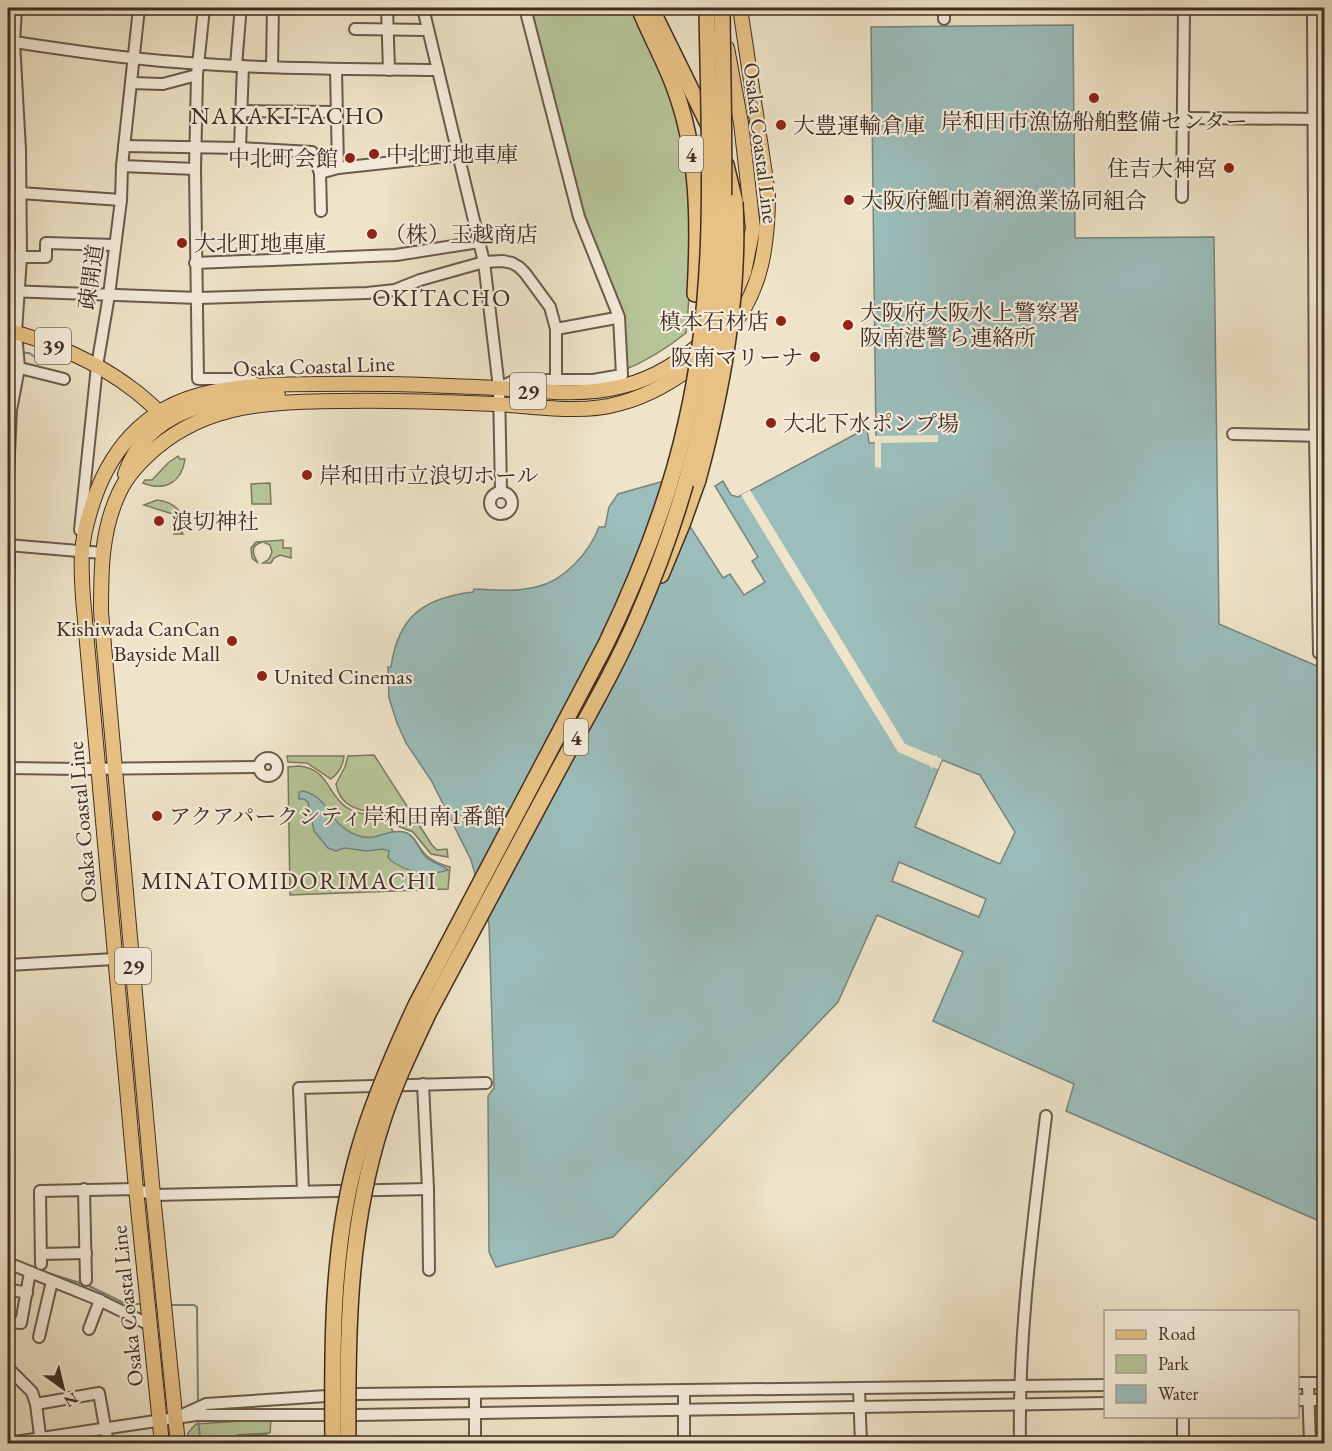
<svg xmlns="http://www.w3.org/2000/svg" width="1332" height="1451" font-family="'EB Garamond','Noto Serif JP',serif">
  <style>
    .green { fill: #b6c599; stroke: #7c785e; stroke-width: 1.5 }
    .water { fill: #9bbebc; stroke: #77847f; stroke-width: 1.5; fill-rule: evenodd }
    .pier { fill: #efe4c9 }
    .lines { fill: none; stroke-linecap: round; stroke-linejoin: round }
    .stream { stroke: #77847f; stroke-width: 2 }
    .minor-casing { stroke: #6c5a4c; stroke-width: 14 }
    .major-casing { stroke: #412c23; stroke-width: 16 }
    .highway-casing { stroke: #412c23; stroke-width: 18 }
    .minor { stroke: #f5eddc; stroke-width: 10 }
    .major { stroke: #e8c284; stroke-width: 14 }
    .highway { stroke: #e8c284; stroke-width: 15 }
    .highway-bridge-casing { stroke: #412c23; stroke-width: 18; stroke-linecap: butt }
    .highway-bridge { stroke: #e8c284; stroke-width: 15 }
    .poi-dot { fill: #8f2418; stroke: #f5eddc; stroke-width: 2 }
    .labels { text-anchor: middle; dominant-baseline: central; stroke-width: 4.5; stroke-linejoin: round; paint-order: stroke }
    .shield { fill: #f5eddc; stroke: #77665a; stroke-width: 1.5 }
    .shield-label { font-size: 21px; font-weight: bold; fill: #412c23 }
    .poi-label { font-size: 22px; fill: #412c23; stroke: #f5eddc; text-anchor: start }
    .street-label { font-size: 22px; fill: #412c23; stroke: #f5eddc }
    .neighbourhood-label { font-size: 24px; letter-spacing: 1.5px; fill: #412c23; stroke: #f5eddc }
  </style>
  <rect width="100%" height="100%" fill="#efe4c9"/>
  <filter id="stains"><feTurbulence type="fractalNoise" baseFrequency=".00333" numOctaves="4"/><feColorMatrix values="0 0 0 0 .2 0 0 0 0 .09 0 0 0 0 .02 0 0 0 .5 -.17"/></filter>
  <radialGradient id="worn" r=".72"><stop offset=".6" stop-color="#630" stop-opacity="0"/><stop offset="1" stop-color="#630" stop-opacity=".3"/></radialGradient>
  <g class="green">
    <path d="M530 8H633C642 40 662 68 673 100 698 171 693 259 686 333 667 348 647 361 624 370L622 317 587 228Z"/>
    <path d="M178 456 180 459H185C182 482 165 492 143 483L145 480H152L168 463Z"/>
    <polygon points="270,483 271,504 252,504 251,484"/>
    <path d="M157 500C172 501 191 515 180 530L183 534H174L179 516 144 505Z"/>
    <path d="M283 540V548H291V558L280 555 274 558 271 563H263L269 559 272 552 270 545 263 542C249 545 253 555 258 563L252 558 251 548 256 542Z"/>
    <path d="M374 755 432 845 437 850 447 849 448 857 431 854 413 832 395 825 393 819 397 817 402 820 406 818 401 811 391 817C369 810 341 813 336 784L345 767 348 756Z"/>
    <path d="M287 756H344C343 766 339 773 331 779L307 763 288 762Z"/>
    <path d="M299 766C329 769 327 794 346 807 362 819 386 810 393 832 417 830 413 843 427 856 433 861 443 865 450 867L448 889 290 895 288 767Z"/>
    <polygon points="271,1419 270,1433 237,1435 267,1435 267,1443 238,1443 237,1441 237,1443 189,1443 188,1433 196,1424"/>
  </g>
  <g class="water">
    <path d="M1073 25 1075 238 1214 237 1219 624 1324 669V1223L1066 1111 1074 1084 933 1021 963 952 877 915 838 1002 613 1237 496 1267 489 1252 488 1096 494 1088 489 924 471 860 431 780 406 743 397 723 389 698 388 667H391C398 616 424 598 473 592L474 589C494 590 516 592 536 587 564 581 589 553 599 527H605L609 507 618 494 664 481 699 492 689 525 723 578 730 574 744 595 765 582 752 561 758 557 715 486 723 481 731 495 738 497 867 428 869 443H876L871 27ZM942 760 980 775 1015 832 1000 864 915 827ZM899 862 986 899 979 917 892 881Z"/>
    <path d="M303 791C327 796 330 822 350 832 375 846 383 828 404 832 415 835 418 848 425 856 431 863 442 864 448 870 426 877 409 873 390 860L388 857 389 851 383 849 367 851 344 848 336 851 328 848 314 831 308 802 304 799H299V792Z"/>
  </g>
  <g class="pier">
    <polygon points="938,435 938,442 881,443 881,468 875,467 875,436"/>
    <polygon points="750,490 905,744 934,756 937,755 937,757 942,759 938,769 933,767 931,769 930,766 898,752 741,495"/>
  </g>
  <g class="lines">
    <g class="stream">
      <polyline points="22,353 29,353 38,359"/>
      <polyline points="41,1271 87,1285 126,1304 143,1304"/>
      <polyline points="169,1305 194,1305 197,1307 198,1405"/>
      <polyline points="198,1420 201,1444"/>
    </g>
    <defs>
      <g id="minor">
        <polyline points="204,8 197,75 195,169 198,379 237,379 256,383"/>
        <polyline points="387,8 389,70"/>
        <polyline points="423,8 484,262 499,388 501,492"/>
        <polyline points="944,8 944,19"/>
        <polyline points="1313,8 1315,436 1319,653"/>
        <polyline points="355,29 427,30"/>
        <path d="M8 42H14C54 48 93 54 132 58 234 69 336 69 438 70"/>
        <polyline points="236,66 240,17"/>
        <polyline points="272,67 273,8"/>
        <polyline points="336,69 338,168"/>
        <polyline points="131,83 163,84 197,75"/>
        <polyline points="241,111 337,112"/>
        <polyline points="1183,118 1324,119"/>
        <polyline points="124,146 240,148 312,152 320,173 321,211"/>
        <polyline points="240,148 243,66"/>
        <polyline points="122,166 195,169"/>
        <polyline points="320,173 338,168 459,155"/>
        <polyline points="20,193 121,200"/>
        <polyline points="1182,197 1184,8"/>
        <polyline points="8,257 46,257 46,243 115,245"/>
        <polyline points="195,263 396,255 479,242"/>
        <polyline points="8,291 198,298 367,293 395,290 420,280 484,262 503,261 512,263 519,267 525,273 550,307 556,329 556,379"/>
        <polyline points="556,329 616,318"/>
        <polyline points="8,365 64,379"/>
        <polyline points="499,388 515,380 593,380 622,375 619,317 579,217 525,8"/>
        <polyline points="1233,434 1324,436"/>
        <polyline points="8,476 11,410 19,368 16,332 21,257 20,150 14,42 16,8"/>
        <circle cx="501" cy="503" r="11"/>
        <polyline points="80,530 97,366 109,295 121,200 122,166 139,8"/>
        <polyline points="8,545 102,553"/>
        <polyline points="8,604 9,552"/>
        <circle cx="268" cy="767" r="9"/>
        <polyline points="8,768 80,769 259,767"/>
        <polyline points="8,965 132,958"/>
        <polyline points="423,1084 428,1189 429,1270"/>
        <polyline points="84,1189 86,1280"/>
        <polyline points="303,1191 299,1088 486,1083"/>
        <polyline points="41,1254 86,1253"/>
        <polyline points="8,1263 97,1299 150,1325"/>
        <polyline points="41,1264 40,1191 136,1189 153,1195 428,1189"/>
        <polyline points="8,1289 27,1293"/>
        <polyline points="8,1322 21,1323 30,1272"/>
        <polyline points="89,1329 100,1300"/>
        <polyline points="39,1337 52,1281"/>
        <polyline points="8,1368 32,1392 36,1404 41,1443"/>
        <polyline points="1298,1383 1324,1383"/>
        <polyline points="1308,1383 1310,1444"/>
        <polyline points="859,1388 861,1444"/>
        <polyline points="684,1390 684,1444"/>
        <polyline points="475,1393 475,1444"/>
        <polyline points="1298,1400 1324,1400"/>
        <polyline points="36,1404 99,1393 108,1444"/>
        <polyline points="184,1414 206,1404 357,1394 1106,1385"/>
        <polyline points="1183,1416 1183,1444"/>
        <polyline points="8,1443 196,1415 356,1415 1106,1403"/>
        <path d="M1020 1444C1018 1334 1033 1224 1046 1116"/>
      </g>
      <g id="major">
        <polyline points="727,48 741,123 753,228 744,272 735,294"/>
        <path d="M729 330C762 291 768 243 768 194L740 8"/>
        <path d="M8 331C46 339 100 364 131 388 144 397 155 408 166 419"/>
        <path d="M125 474C147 409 218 397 278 395"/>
        <path d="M162 1444 136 1189 83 598C82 583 81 567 82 552 83 539 86 525 90 512 107 452 144 407 207 393 245 385 282 384 320 384 379 383 438 385 497 388 540 391 581 397 623 386 653 379 683 360 706 339"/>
        <path d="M178 1444 153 1195 101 612C101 571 101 531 119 493 127 475 142 460 156 448 212 401 276 402 345 401 395 400 445 402 494 404 535 406 581 415 621 403 651 395 680 377 703 358"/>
      </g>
      <g id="highway">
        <path d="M639 8C649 33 663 58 673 84 699 151 699 223 695 294"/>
        <polyline points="651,8 709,126"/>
        <polyline points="726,165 735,202"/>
        <polyline points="661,575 683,522 698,480"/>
      </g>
    </defs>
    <use href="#minor" class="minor-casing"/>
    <use href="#major" class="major-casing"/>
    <use href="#highway" class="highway-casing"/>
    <use href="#minor" class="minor"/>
    <use href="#major" class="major"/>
    <use href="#highway" class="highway"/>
    <defs>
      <g id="highway-bridge">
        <path d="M698 480C722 391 740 296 735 202"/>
        <path d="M333 1444C332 1346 331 1244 359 1149 373 1100 394 1052 416 1005L606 644C640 573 669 500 686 423 718 287 709 146 707 8"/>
        <path d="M348 1444C347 1336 348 1230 381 1126 393 1087 411 1050 429 1012 470 935 511 858 553 780 581 727 613 674 637 618 669 544 694 467 708 388 730 263 723 134 722 8"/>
      </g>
    </defs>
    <use href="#highway-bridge" class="highway-bridge-casing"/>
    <use href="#highway-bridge" class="highway-bridge"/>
  </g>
  <g class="poi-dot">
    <circle cx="1094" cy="98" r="6"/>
    <circle cx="781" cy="125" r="6"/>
    <circle cx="374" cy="154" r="6"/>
    <circle cx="350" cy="158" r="6"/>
    <circle cx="1229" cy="168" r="6"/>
    <circle cx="849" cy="200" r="6"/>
    <circle cx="372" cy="234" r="6"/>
    <circle cx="182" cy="243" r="6"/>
    <circle cx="781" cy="321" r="6"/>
    <circle cx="848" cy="325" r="6"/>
    <circle cx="815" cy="357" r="6"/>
    <circle cx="771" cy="423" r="6"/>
    <circle cx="307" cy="475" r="6"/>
    <circle cx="159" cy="521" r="6"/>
    <circle cx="232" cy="641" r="6"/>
    <circle cx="262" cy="676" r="6"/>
    <circle cx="157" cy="816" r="6"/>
  </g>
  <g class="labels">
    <g class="shield">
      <rect x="679" y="136" width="24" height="36" rx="4.5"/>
      <rect x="35" y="328" width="36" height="36" rx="4.5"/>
      <rect x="510" y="373" width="36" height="36" rx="4.5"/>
      <rect x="564" y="719" width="24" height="36" rx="4.5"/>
      <rect x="115" y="948" width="36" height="36" rx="4.5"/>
    </g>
    <g class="shield-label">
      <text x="691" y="154">4</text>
      <text x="53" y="346">39</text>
      <text x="528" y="391">29</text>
      <text x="576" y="737">4</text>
      <text x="133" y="966">29</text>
    </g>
    <g class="poi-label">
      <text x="1094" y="121" text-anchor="middle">岸和田市漁協船舶整備センター</text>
      <text x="793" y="125">大豊運輸倉庫</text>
      <text x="386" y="154">中北町地車庫</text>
      <text x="338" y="158" text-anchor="end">中北町会館</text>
      <text x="1217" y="168" text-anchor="end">住吉大神宮</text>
      <text x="861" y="200">大阪府鰮巾着網漁業協同組合</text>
      <text x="384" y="234">（株）玉越商店</text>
      <text x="194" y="243">大北町地車庫</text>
      <text x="860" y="312">大阪府大阪水上警察署<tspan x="860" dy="25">阪南港警ら連絡所</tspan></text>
      <text x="769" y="321" text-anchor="end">槙本石材店</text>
      <text x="803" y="357" text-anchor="end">阪南マリーナ</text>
      <text x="783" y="423">大北下水ポンプ場</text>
      <text x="319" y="475">岸和田市立浪切ホール</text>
      <text x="171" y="521">浪切神社</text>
      <text x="220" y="628" text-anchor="end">Kishiwada CanCan<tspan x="220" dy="25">Bayside Mall</tspan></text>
      <text x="274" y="676">United Cinemas</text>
      <text x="169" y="816">アクアパークシティ岸和田南1番館</text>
    </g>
    <g class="street-label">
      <text transform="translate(761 143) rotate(83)">Osaka Coastal Line</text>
      <text transform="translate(91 277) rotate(-82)">疎開道</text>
      <text transform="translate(314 366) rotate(-2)">Osaka Coastal Line</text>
      <text transform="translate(82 822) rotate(-95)">Osaka Coastal Line</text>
      <text transform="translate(127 1306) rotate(-96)">Osaka Coastal Line</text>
    </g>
    <g class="neighbourhood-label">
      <text x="288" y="115">NAKAKITACHO</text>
      <text x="442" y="297">OKITACHO</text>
      <text x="289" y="880">MINATOMIDORIMACHI</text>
    </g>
  </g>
  <rect width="1332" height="1451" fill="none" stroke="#efe4c9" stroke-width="30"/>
  <rect x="9" y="9" width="1314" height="1433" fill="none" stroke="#412c23" stroke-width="3"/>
  <rect x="15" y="15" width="1302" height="1421" fill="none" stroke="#412c23" stroke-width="1.5"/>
  <rect x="1104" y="1310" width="195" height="108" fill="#f5eddc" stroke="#ada092" stroke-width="1.5"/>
  <rect x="1116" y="1330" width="30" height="9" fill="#e8c284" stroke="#ada092" stroke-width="1.5"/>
  <text x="1158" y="1340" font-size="18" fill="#412c23">Road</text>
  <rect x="1116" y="1355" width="30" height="18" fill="#b6c599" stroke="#ada092" stroke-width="1.5"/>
  <text x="1158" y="1370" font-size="18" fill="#412c23">Park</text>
  <rect x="1116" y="1385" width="30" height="18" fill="#9bbebc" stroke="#ada092" stroke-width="1.5"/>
  <text x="1158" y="1400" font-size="18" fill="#412c23">Water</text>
  <g transform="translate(63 1388) rotate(146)" stroke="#f5eddc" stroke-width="4.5" paint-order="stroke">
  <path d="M0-4.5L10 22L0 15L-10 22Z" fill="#412c23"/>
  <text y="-9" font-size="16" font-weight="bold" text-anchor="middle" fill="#412c23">N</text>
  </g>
  <rect width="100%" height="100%" filter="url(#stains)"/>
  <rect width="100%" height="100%" fill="url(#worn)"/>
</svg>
